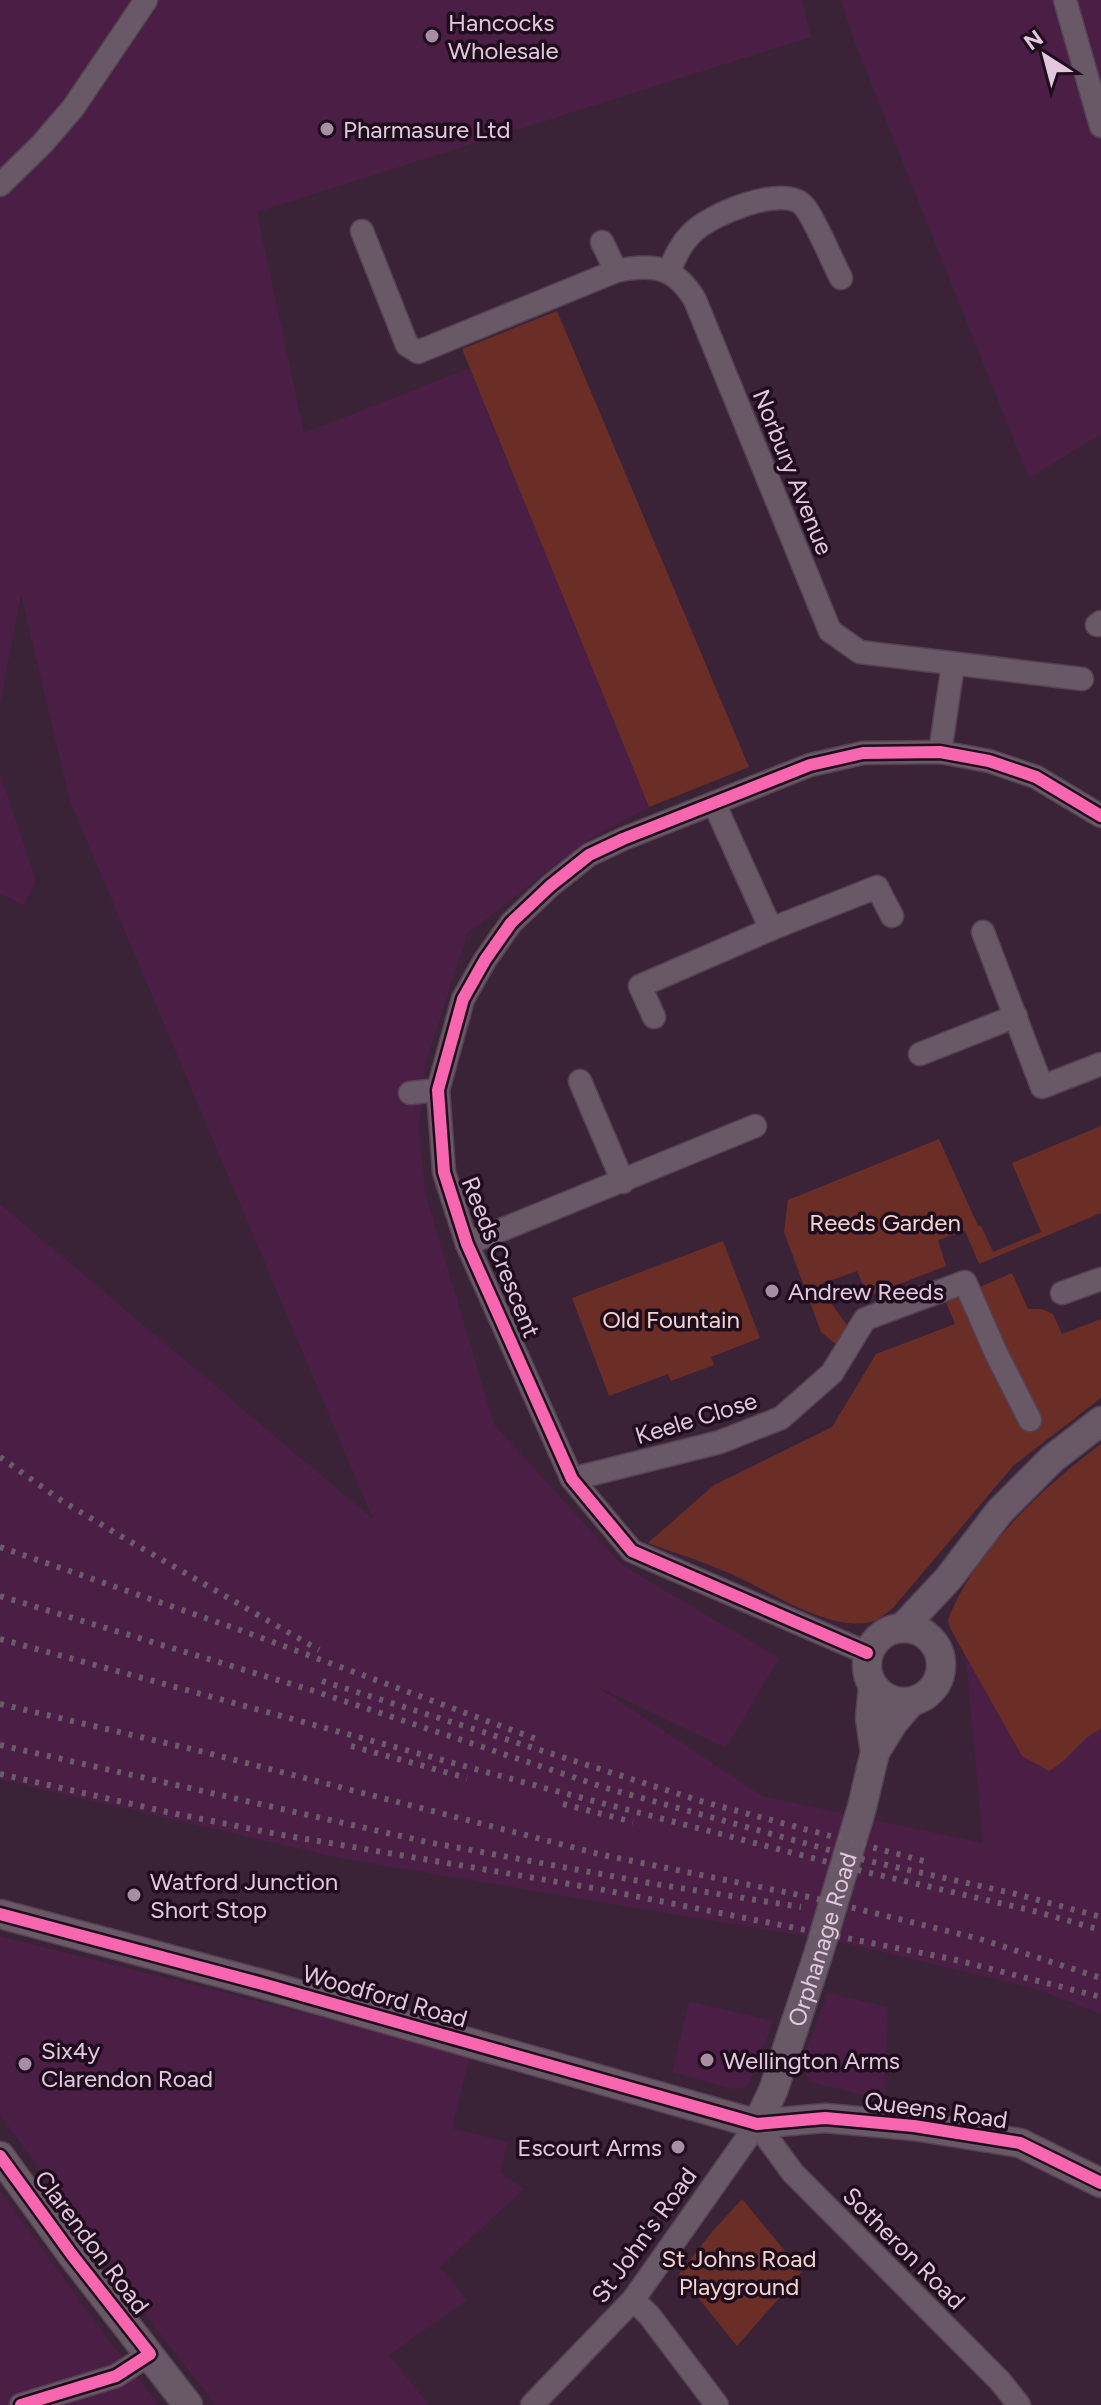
<svg xmlns="http://www.w3.org/2000/svg" width="1101" height="2405" font-family="Figtree,sans-serif">
  <style>
    .built { fill: #4a1e45 }
    .green { fill: #6b2e27 }
    .lines { fill: none; stroke-linecap: round; stroke-linejoin: round }
    .minor-casing { stroke: #564154; stroke-width: 25 }
    .tertiary-casing { stroke: #564154; stroke-width: 31 }
    .minor { stroke: #695967; stroke-width: 22 }
    .tertiary { stroke: #695967; stroke-width: 28 }
    .rail { stroke: #6c5b69; stroke-width: 6; stroke-dasharray: 4 8; stroke-linecap: butt }
    .cycleway-casing { stroke: #1f0d1d; stroke-width: 17 }
    .cycleway { stroke: #f766af; stroke-width: 12 }
    .poi-dot { fill: #a78ea4; stroke: #1f0d1d; stroke-width: 3 }
    .labels { text-anchor: middle; dominant-baseline: central; stroke-width: 7; stroke-linejoin: round; paint-order: stroke }
    .poi-label { font-size: 24px; fill: #e2c8de; stroke: #1f0d1d; text-anchor: start }
    .street-label { font-size: 24px; fill: #e2c8de; stroke: #1f0d1d }
    .park-label { font-size: 24px; fill: #f3d5cf; stroke: #1f0d1d }
  </style>
  <rect width="100%" height="100%" fill="#3a2337"/>
  <g class="built">
    <polygon points="0,0 802,0 811,37 257,212 304,433 470,368 649,807 592,837 468,933 425,1064 419,1127 425,1192 494,1424 622,1565 779,1658 726,1748 598,1687 762,1796 983,1843 965,1650 1101,1480 1101,2014 1033,1988 840,1942 344,1859 0,1780 0,1204 373,1519 70,801 21,595 0,704"/>
    <polygon points="841,0 1101,0 1101,434 1029,478 853,38"/>
    <polygon points="0,774 36,881 24,905 0,893"/>
    <polygon points="0,1936 470,2055 452,2128 508,2142 500,2173 524,2189 440,2267 467,2300 389,2355 429,2405 216,2405 163,2338 0,2115"/>
    <polygon points="828,1993 888,2007 884,2100 810,2082 805,2075 807,2048"/>
    <polygon points="689,2001 773,2021 751,2080 746,2087 731,2089 672,2072"/>
    <polygon points="0,2191 104,2334 159,2405 0,2405"/>
  </g>
  <g class="green">
    <polygon points="557,311 749,767 649,807 462,349"/>
    <polygon points="1101,1126 1101,1213 979,1264 965,1231 938,1240 946,1266 868,1296 857,1271 818,1285 849,1328 838,1346 821,1332 784,1232 788,1200 939,1139 978,1226 981,1226 993,1252 1041,1232 1012,1163"/>
    <polygon points="723,1241 760,1338 711,1357 714,1365 671,1381 668,1374 609,1396 572,1298"/>
    <path d="M1012 1273 1028 1309H1042L1053 1314 1062 1334 1101 1319V1398L1014 1465 892 1609C886 1613 878 1621 871 1622 828 1632 769 1590 731 1574 704 1562 676 1553 648 1543L714 1485 832 1427 876 1354 955 1324 946 1302Z"/>
    <path d="M1101 1444V1729C1079 1739 1070 1760 1049 1771L1022 1756 950 1628 948 1620C973 1553 1045 1485 1101 1444Z"/>
    <polygon points="742,2199 802,2272 737,2346 679,2274 711,2233"/>
  </g>
  <g class="lines">
    <defs>
      <g id="minor">
        <polyline points="1065,0 1101,126"/>
        <polyline points="0,185 42,144 73,108 146,0"/>
        <path d="M362 231 407 345 418 352 616 271C652 263 675 266 695 300L830 631 860 652 1082 679"/>
        <polyline points="602,242 616,271"/>
        <path d="M669 271C675 258 680 245 691 234 708 215 784 183 804 206 815 219 832 261 841 278"/>
        <polyline points="1097,625 1101,622"/>
        <polyline points="940,752 953,665"/>
        <polyline points="714,803 771,929"/>
        <polyline points="983,932 1042,1087 1101,1064"/>
        <polyline points="654,1017 640,986 771,929 877,887 892,916"/>
        <polyline points="920,1054 1016,1016"/>
        <polyline points="580,1081 623,1182"/>
        <polyline points="410,1093 438,1090"/>
        <polyline points="467,1244 755,1126"/>
        <polyline points="1062,1293 1101,1279"/>
        <polyline points="572,1479 720,1442 781,1418 832,1373 865,1319 965,1282 996,1353 1030,1420"/>
        <polyline points="867,1653 632,1551 572,1479 467,1244 444,1172 438,1090 463,999 485,960 511,923 550,886 589,855 623,839 810,765 863,753 940,752 989,761 1036,777 1101,816"/>
        <polyline points="633,2300 649,2315 717,2405"/>
        <polyline points="21,2405 116,2376 150,2354"/>
        <polyline points="532,2405 633,2300 757,2124 793,2173 1000,2381 1019,2405"/>
      </g>
      <g id="tertiary">
        <polyline points="903,1627 948,1579 1000,1511 1052,1459 1101,1421"/>
        <circle cx="904" cy="1665" r="37"/>
        <polyline points="873,1687 870,1718 875,1752"/>
        <polyline points="0,1914 259,1983 757,2124 825,2118 914,2126 1020,2143 1101,2183"/>
        <path id="s1" d="M757 2124 773 2091 818 1955 862 1807 875 1752 893 1723 911 1702"/>
        <polyline points="0,2156 72,2255 188,2405"/>
      </g>
    </defs>
    <use href="#minor" class="minor-casing"/>
    <use href="#tertiary" class="tertiary-casing"/>
    <use href="#minor" class="minor"/>
    <use href="#tertiary" class="tertiary"/>
    <g class="rail">
      <polyline points="0,1457 62,1501 119,1535 319,1650"/>
      <polyline points="0,1547 240,1630 539,1740"/>
      <polyline points="0,1596 311,1690 606,1788 869,1861 1016,1894 1101,1917"/>
      <polyline points="0,1639 552,1790 866,1872 1034,1911 1101,1930"/>
      <polyline points="322,1681 704,1802 931,1863"/>
      <polyline points="0,1704 204,1752 603,1855 809,1897 980,1939 1101,1978"/>
      <polyline points="0,1745 427,1842 655,1884 801,1907"/>
      <polyline points="351,1746 467,1778"/>
      <polyline points="0,1774 167,1812 277,1834 599,1889 952,1959 1101,1997"/>
      <polyline points="563,1804 633,1822"/>
    </g>
    <defs>
      <g id="cycleway">
        <polyline points="867,1653 632,1551 572,1479 467,1244 444,1172 438,1090 463,999 485,960 511,923 550,886 589,855 623,839 810,765 863,753 940,752 989,761 1036,777 1101,816"/>
        <polyline points="0,1914 259,1983 757,2124 825,2118 914,2126 1020,2143 1101,2183"/>
        <polyline points="0,2156 72,2255 150,2354 116,2376 21,2405"/>
      </g>
    </defs>
    <use href="#cycleway" class="cycleway-casing"/>
    <use href="#cycleway" class="cycleway"/>
  </g>
  <g class="poi-dot">
    <circle cx="432" cy="36" r="8"/>
    <circle cx="327" cy="129" r="8"/>
    <circle cx="772" cy="1291" r="8"/>
    <circle cx="134" cy="1895" r="8"/>
    <circle cx="707" cy="2060" r="8"/>
    <circle cx="25" cy="2064" r="8"/>
    <circle cx="678" cy="2147" r="8"/>
  </g>
  <g class="labels">
    <g class="poi-label">
      <text x="448" y="22">Hancocks<tspan x="448" dy="28">Wholesale</tspan></text>
      <text x="343" y="129">Pharmasure Ltd</text>
      <text x="788" y="1291">Andrew Reeds</text>
      <text x="150" y="1881">Watford Junction<tspan x="150" dy="28">Short Stop</tspan></text>
      <text x="41" y="2050">Six4y<tspan x="41" dy="28">Clarendon Road</tspan></text>
      <text x="723" y="2060">Wellington Arms</text>
      <text x="662" y="2147" text-anchor="end">Escourt Arms</text>
    </g>
    <g class="street-label">
      <text transform="translate(793 472) rotate(68)">Norbury Avenue</text>
      <text transform="translate(501 1257) rotate(68)">Reeds Crescent</text>
      <text transform="translate(696 1418) rotate(-17)">Keele Close</text>
      <text stroke="none"><textPath href="#s1" startOffset="196">Orphanage Road</textPath></text>
      <text transform="translate(385 1996) rotate(16)">Woodford Road</text>
      <text transform="translate(936 2110) rotate(8)">Queens Road</text>
      <text transform="translate(644 2235) rotate(-54)">St John's Road</text>
      <text transform="translate(92 2242) rotate(53)">Clarendon Road</text>
      <text transform="translate(904 2248) rotate(45)">Sotheron Road</text>
    </g>
    <g class="park-label">
      <text x="885" y="1222">Reeds Garden</text>
      <text x="671" y="1319">Old Fountain</text>
      <text x="739" y="2258">St Johns Road<tspan x="739" dy="28">Playground</tspan></text>
    </g>
  </g>
  <g transform="translate(1045 56) rotate(324)" stroke="#1f0d1d" stroke-width="6" paint-order="stroke">
  <path d="M0-6L14 30L0 20L-14 30Z" fill="#e2c8de"/>
  <text y="-12" font-size="22" font-weight="bold" text-anchor="middle" fill="#e2c8de">N</text>
  </g>
</svg>
